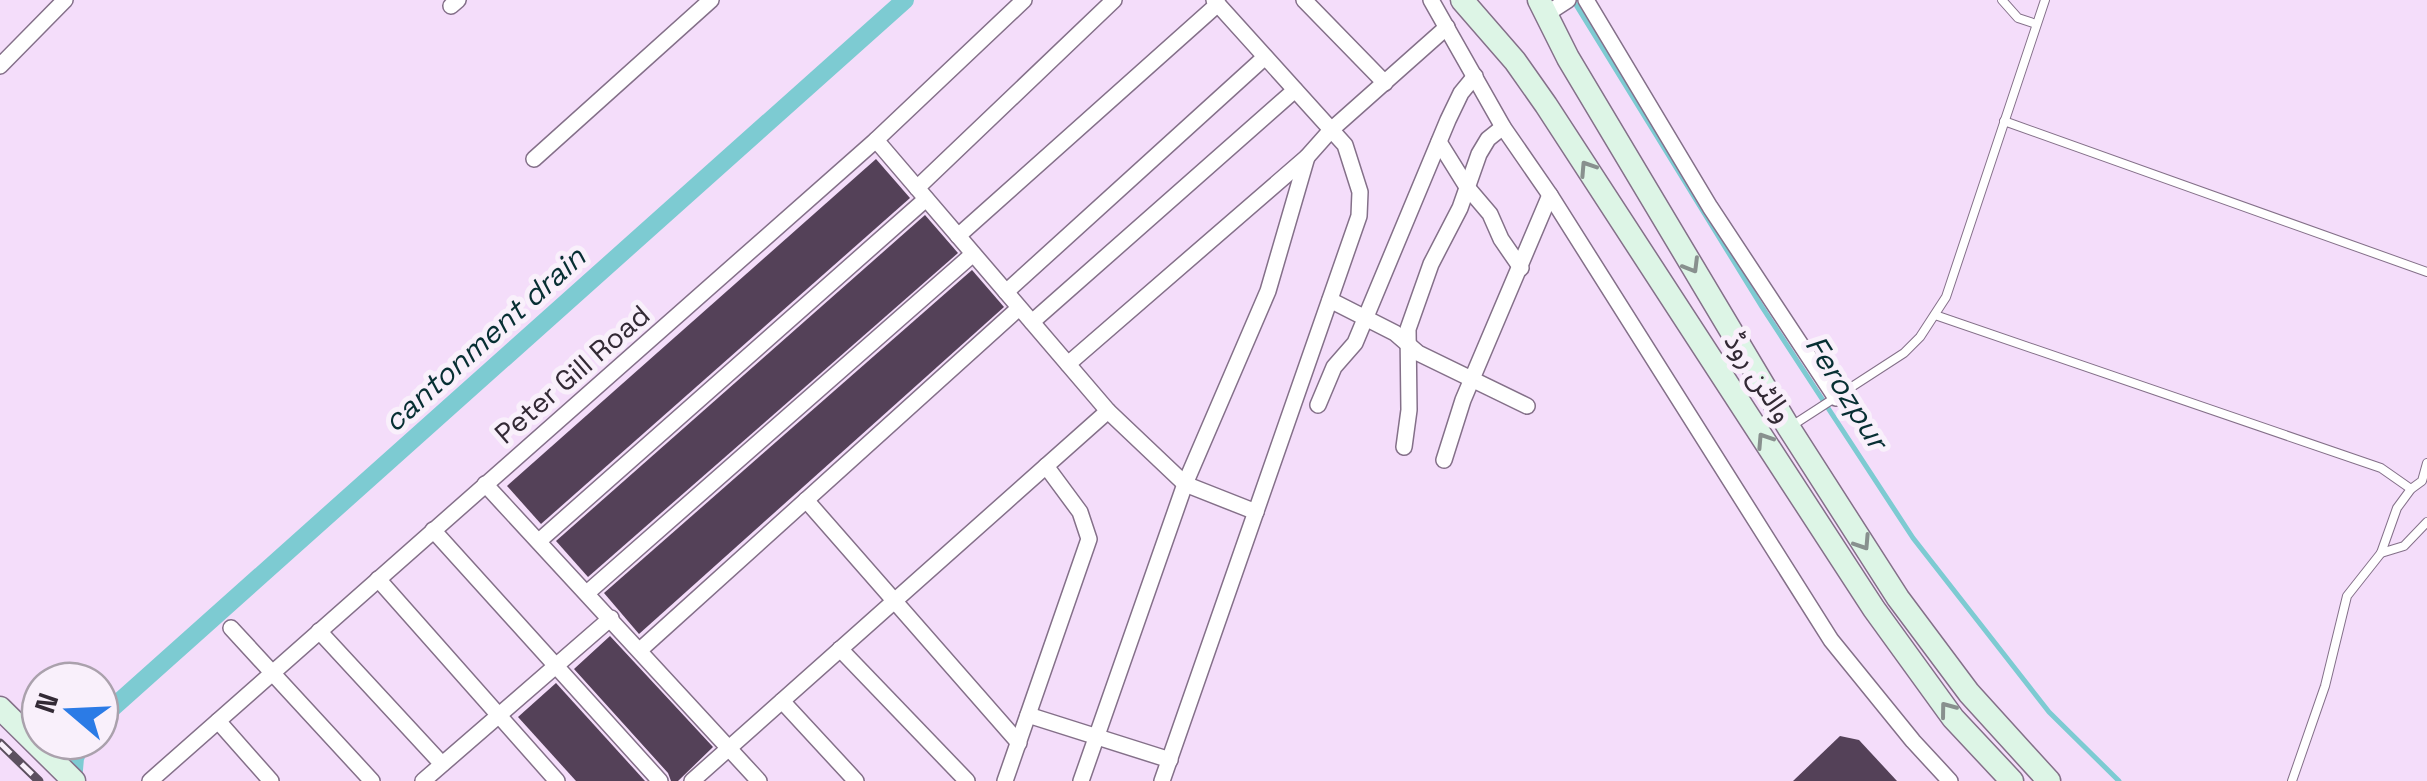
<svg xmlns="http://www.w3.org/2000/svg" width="2427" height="781" font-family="'Space Grotesk','Noto Sans Arabic',sans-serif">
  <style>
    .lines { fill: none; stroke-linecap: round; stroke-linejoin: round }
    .stream { stroke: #7dcbd2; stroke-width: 5 }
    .canal { stroke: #7dcbd2; stroke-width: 18 }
    .building { fill: #544158 }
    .lane-casing { stroke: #847089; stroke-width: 10 }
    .street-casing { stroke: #847089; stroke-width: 18 }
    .secondary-casing { stroke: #847089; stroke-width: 25 }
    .lane { stroke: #fff; stroke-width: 8 }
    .street { stroke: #fff; stroke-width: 15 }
    .secondary { stroke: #ddf5e6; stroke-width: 22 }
    .rail-casing { stroke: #5c505f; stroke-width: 9 }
    .rail { stroke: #f9f0fb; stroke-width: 5; stroke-dasharray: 15; stroke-linecap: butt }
    .oneway { stroke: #88908e }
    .labels { text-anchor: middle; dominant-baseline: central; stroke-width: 10; stroke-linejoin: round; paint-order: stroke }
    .street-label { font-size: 28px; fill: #332a35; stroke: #f9f0fb }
    .water-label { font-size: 30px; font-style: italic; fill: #072f33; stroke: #f9f0fb }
  </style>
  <rect width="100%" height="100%" fill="#f4ddfa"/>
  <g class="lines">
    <polyline class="stream" points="1573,0 1762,307 1913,538 2049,712 2119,781"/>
    <g class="canal">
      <polyline points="100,719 905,0"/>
      <polyline points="73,781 75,758 83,741"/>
    </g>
  </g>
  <g class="building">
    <polygon points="876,159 910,198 541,524 507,486"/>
    <polygon points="925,215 958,253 588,577 556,541"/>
    <polygon points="972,270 1004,307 639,634 604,593"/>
    <polygon points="610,636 713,747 678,781 671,781 668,773 574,669"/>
    <polygon points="556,683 645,781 576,781 518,717"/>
    <polygon points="1840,736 1859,740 1897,781 1793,781"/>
  </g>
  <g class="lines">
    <defs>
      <g id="lane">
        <polyline points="2002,0 2018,18 2036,24"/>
        <polyline points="2004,121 2427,272"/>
        <polyline points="1935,315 2381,468 2411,489"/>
        <polyline points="1793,425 1904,353 1920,337 1946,297 2045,0"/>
        <polyline points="2381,553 2404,546 2427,522"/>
        <polyline points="2292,781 2325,686 2347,596 2381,553 2397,508 2411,489 2422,481 2427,463"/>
      </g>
      <g id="street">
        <polyline points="1304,0 1385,83"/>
        <polyline points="1431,0 1503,127 1550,195 1831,640 1913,741 1950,781"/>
        <polyline points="1586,0 1710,207 1836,398"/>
        <polyline points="451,6 458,0"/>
        <polyline points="1545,15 1568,0"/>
        <polyline points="0,66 65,0"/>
        <polyline points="876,140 1108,411 1185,484 1256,512"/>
        <polyline points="1439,142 1467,187 1490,214 1501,239 1521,268"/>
        <polyline points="534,159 711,0"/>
        <polyline points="917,188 1114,0"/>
        <polyline points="958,236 1218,4"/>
        <polyline points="1006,292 1265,57"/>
        <polyline points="1330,300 1395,333 1418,353 1527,406"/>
        <polyline points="1032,322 1295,90"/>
        <polyline points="1068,364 1307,157 1331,130 1447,27"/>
        <polyline points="1318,405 1334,367 1355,343 1448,120 1461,93 1475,76"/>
        <polyline points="1404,447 1409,410 1408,329 1431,264 1460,208 1479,154 1488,139 1503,127"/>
        <polyline points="1444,460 1463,400 1550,195"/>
        <polyline points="485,484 759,781"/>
        <polyline points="806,500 1019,743"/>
        <polyline points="433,530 660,781"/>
        <polyline points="539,541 926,199"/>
        <polyline points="378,579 557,781"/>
        <polyline points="587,593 973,254"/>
        <polyline points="231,628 372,781"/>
        <polyline points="319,631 442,764"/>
        <polyline points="840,649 967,781"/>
        <polyline points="640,650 1019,308"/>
        <polyline points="782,701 856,781"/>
        <polyline points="1028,715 1170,760"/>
        <polyline points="218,721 271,781"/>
        <polyline points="150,781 876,140 1024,0"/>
        <polyline points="423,781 611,618"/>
        <polyline points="692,781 1108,411"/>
        <polyline points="1005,781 1089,539 1080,512 1046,466"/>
        <polyline points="1081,781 1185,484 1268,291 1307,157"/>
        <polyline points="1162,781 1359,216 1360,192 1345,145 1214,0"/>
      </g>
      <g id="secondary">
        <polyline points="1462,0 1515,61 1546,105 1874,609 1953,718 2012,781"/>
        <polyline points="1539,0 1568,58 1789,428 1898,598 1969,693 2049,781"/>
        <polyline points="0,708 74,781"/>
      </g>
    </defs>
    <use href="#lane" class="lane-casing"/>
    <use href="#street" class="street-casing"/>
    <use href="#secondary" class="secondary-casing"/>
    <use href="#lane" class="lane"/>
    <use href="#street" class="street"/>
    <use href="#secondary" class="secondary"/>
    <defs>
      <polyline id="rail" points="0,743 39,781"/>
    </defs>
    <use href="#rail" class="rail-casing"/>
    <use href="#rail" class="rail"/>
  </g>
  <defs><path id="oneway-chevron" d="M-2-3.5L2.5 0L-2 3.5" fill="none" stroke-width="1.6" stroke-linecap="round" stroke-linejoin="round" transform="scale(2.5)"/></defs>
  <g class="oneway">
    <use href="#oneway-chevron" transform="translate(1587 168) rotate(-123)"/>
    <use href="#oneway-chevron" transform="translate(1692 266) rotate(59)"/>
    <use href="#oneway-chevron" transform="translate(1764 440) rotate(-123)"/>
    <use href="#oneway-chevron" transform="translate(1863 543) rotate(57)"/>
    <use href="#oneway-chevron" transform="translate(1947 709) rotate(-127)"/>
  </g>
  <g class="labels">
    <g class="street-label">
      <text transform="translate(572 374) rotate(-41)">Peter Gill Road</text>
      <text transform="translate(1759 377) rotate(57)">والٹن روڈ</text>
    </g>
    <g class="water-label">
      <text transform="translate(484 339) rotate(-42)">cantonment drain</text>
      <text transform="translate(1847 392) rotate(58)">Ferozpur</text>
    </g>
  </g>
  <g transform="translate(70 711) rotate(289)"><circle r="48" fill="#f9f0fb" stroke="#aaa1ac" stroke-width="2.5"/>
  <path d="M0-8L18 38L0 25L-18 38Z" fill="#2b7be6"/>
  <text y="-15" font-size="28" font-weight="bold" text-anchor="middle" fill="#332a35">N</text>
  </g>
</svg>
